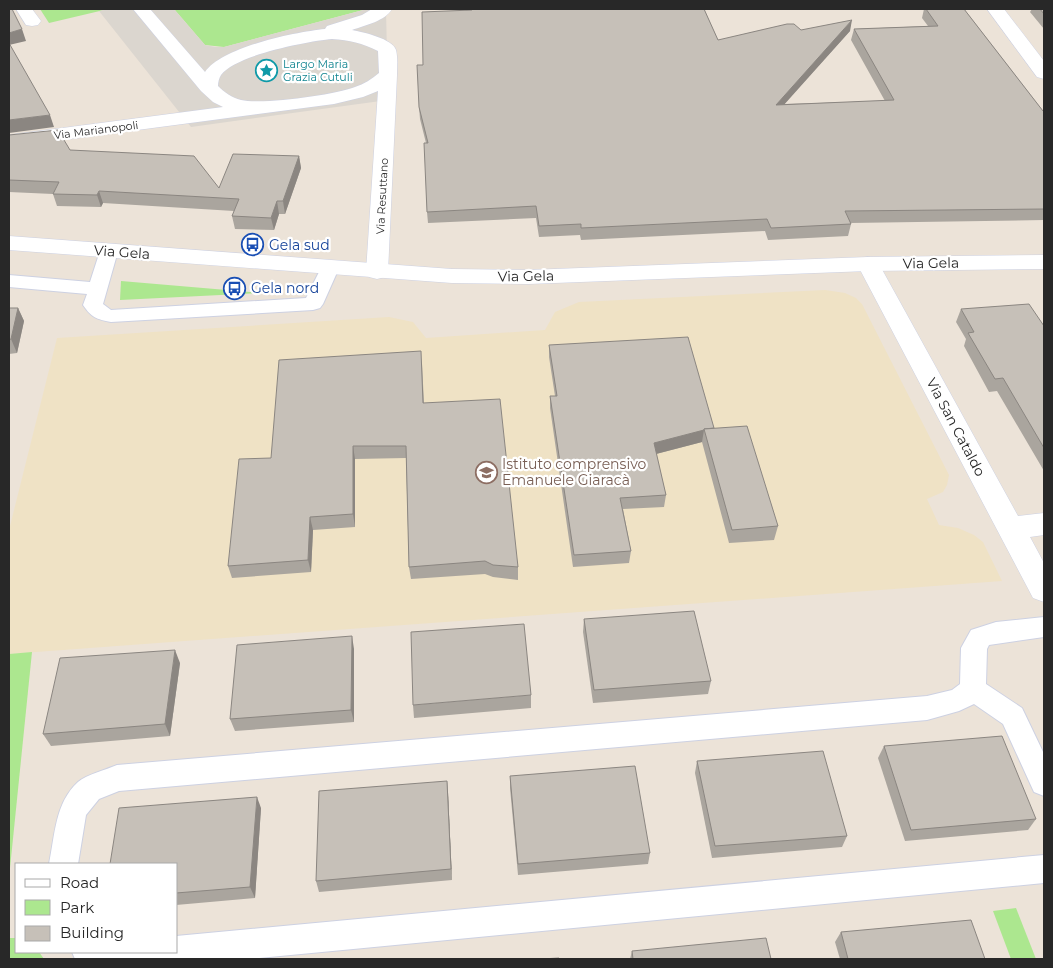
<svg xmlns="http://www.w3.org/2000/svg" width="1053" height="968" font-family="Montserrat,sans-serif">
  <style>
    .education { fill: #efe2c5 }
    .green { fill: #ace78f }
    .plaza { fill: #dbd6cf }
    .lines { fill: none; stroke-linecap: round; stroke-linejoin: round }
    .lane-casing { stroke: #cdd1e2; stroke-width: 2 }
    .street-casing { stroke: #cdd1e2; stroke-width: 1 }
    .secondary-casing { stroke: #cdd1e2; stroke-width: 1 }
    .lane { fill: #fff; fill-rule: evenodd }
    .street { fill: #fff; fill-rule: evenodd }
    .secondary { fill: #fff; fill-rule: evenodd }
    .wall { fill: #aaa59e }
    .shaded-wall { fill: #8b8681 }
    .building { fill: #c6c0b8; stroke: #8b8681 }
    .labels { text-anchor: middle; dominant-baseline: central; stroke-width: 4.5; stroke-linejoin: round; paint-order: stroke }
    .far-culture-label { font-size: 11px; fill: #0d838f; stroke: #fff; text-anchor: start }
    .far-street-label { font-size: 11px; fill: #282828; stroke: #fff }
    .transit-label { font-size: 14px; fill: #164399; stroke: #fff; text-anchor: start }
    .street-label { font-size: 14px; fill: #282828; stroke: #fff }
    .education-label { font-size: 14px; fill: #785e54; stroke: #fff; text-anchor: start }
  </style>
  <rect width="100%" height="100%" fill="#ece3d8"/>
  <polygon class="education" points="825,290 845,293 856,298 862,304 949,475 947,485 943,492 927,499 939,525 958,528 974,535 983,542 1002,581 9,654 9,530 57,338 389,317 413,322 426,338 545,330 555,312 579,302"/>
  <g class="green">
    <polygon points="40,9 103,9 104,10 49,23"/>
    <polygon points="174,9 367,9 224,47 205,45"/>
    <polygon points="121,281 261,293 120,300"/>
    <polygon points="32,652 9,878 9,654"/>
    <polygon points="1016,908 1036,959 1011,959 993,911"/>
    <polygon points="9,938 16,938 16,952 39,952 44,959 9,959"/>
  </g>
  <polygon class="plaza" points="108,9 174,9 205,45 215,47 224,47 367,9 386,9 388,100 191,127 99,11"/>
  <g class="lines">
    <defs>
      <g id="lane">
        <path d="M109 245 116 247 118 251 103 304 111 310 306 298 323 264 330 262 337 264 339 268 323 304 320 308 313 310 111 322C96 319 92 318 83 305L87 294 9 287V275L90 282 100 251 102 247Z"/>
        <path d="M1044 617V637L989 645 987 649 986 684 1022 708 1044 754V796L1034 792 1003 724 974 704 959 711 927 720 119 791 99 799 86 815 78 864H49C55 835 55 803 78 782 87 774 106 770 117 765L927 696 952 690 960 684 961 648 971 630 996 622Z"/>
        <polygon points="1044,855 1044,883 250,959 75,959 72,952 176,952 176,936"/>
      </g>
      <g id="street">
        <polygon points="16,9 32,9 41,21 38,25 32,26 26,25"/>
        <path d="M133 9H150L205 72C222 47 295 32 325 29L327 26 362 15 372 9H392C385 21 366 25 352 30 363 32 393 39 396 50 398 58 397 67 397 75L388 272 385 277 377 279 369 277 366 272 378 91 363 97 334 104 9 147V135L223 107 213 102 201 91ZM332 39C350 40 362 43 378 51L379 73C372 79 364 84 355 87 334 95 263 105 241 100 232 98 224 92 218 86 218 82 219 78 221 75 235 55 309 41 332 39Z"/>
        <polygon points="987,9 1004,9 1044,61 1044,79 1037,77"/>
        <polygon points="868,257 876,259 879,264 1018,516 1044,513 1044,535 1030,537 1044,563 1044,602 1033,598 857,264 860,259"/>
      </g>
      <polygon id="secondary" points="9,236 452,269 528,270 868,257 1044,255 1044,269 868,271 528,284 452,283 9,250"/>
    </defs>
    <use href="#lane" class="lane-casing"/>
    <use href="#street" class="street-casing"/>
    <use href="#secondary" class="secondary-casing"/>
    <use href="#lane" class="lane"/>
    <use href="#street" class="street"/>
    <use href="#secondary" class="secondary"/>
  </g>
  <g class="wall">
    <polygon points="466,9 704,9 718,40 801,30 850,31 784,104 885,101 851,40 854,29 928,26 922,18 924,9 964,9 1043,111 1044,111 1044,220 850,223 851,224 848,236 768,240 765,231 581,240 580,235 539,237 536,218 428,223 427,212 426,143 420,119 419,107 423,65 466,10"/>
    <polygon points="1032,9 1044,9 1044,29 1030,12"/>
    <polygon points="9,135 70,150 219,188 299,156 301,168 285,214 279,214 274,230 235,229 232,216 234,211 103,203 101,207 57,206 53,194 9,192"/>
    <polygon points="9,308 18,308 24,321 17,353 9,354"/>
    <polygon points="961,309 1044,326 1044,471 997,391 989,392 964,346 966,339 956,322"/>
    <polygon points="549,345 714,428 778,526 774,540 729,543 702,442 656,454 666,495 664,507 623,509 631,551 629,563 573,567 550,408 550,396 555,396 549,357"/>
    <polygon points="422,364 424,403 518,567 518,580 493,577 485,574 411,579 409,567 406,458 355,459 355,527 313,530 311,572 232,578 228,566 271,458"/>
    <polygon points="584,619 711,681 708,694 593,703 583,632"/>
    <polygon points="354,649 354,722 235,731 230,719"/>
    <polygon points="180,663 170,736 51,746 43,734"/>
    <polygon points="531,695 531,708 414,718 413,705"/>
    <polygon points="884,746 1036,819 1028,830 905,841 878,758"/>
    <polygon points="697,761 847,836 842,847 712,858 695,773"/>
    <polygon points="510,776 650,853 648,864 518,875 510,788"/>
    <polygon points="447,781 448,793 452,880 319,892 316,881"/>
    <polygon points="261,808 255,898 176,905 176,864"/>
    <polygon points="841,932 985,959 840,959 835,942"/>
    <polygon points="632,951 771,959 630,959"/>
  </g>
  <g class="shaded-wall">
    <polygon points="852,20 850,31 774,116 776,105"/>
    <polygon points="22,29 26,41 9,45 9,33"/>
    <polygon points="50,115 54,127 9,133 9,120"/>
    <polygon points="299,156 301,168 285,214 283,201"/>
    <polygon points="99,191 103,203 101,207 97,195"/>
    <polygon points="277,201 279,214 274,230 271,218"/>
    <polygon points="18,308 24,321 17,353 11,339"/>
    <polygon points="704,430 702,442 652,455 654,443"/>
    <polygon points="353,446 355,459 355,527 353,514"/>
    <polygon points="310,517 313,530 311,572 308,560"/>
    <polygon points="352,636 354,649 354,722 351,710"/>
    <polygon points="175,650 180,663 170,736 165,724"/>
    <polygon points="447,781 448,793 452,880 451,869"/>
    <polygon points="257,797 261,808 255,898 250,887"/>
  </g>
  <g class="building">
    <polygon points="9,9 12,9 22,29 9,33"/>
    <polygon points="472,9 704,9 718,40 787,24 794,24 801,30 852,20 776,105 894,100 854,29 938,26 926,9 964,9 1043,111 1044,111 1044,209 845,211 851,224 771,228 767,219 581,228 581,224 539,226 536,206 427,212 424,143 428,143 419,107 417,65 423,65 422,12 472,10"/>
    <polygon points="1040,9 1044,9 1044,14"/>
    <polygon points="9,43 50,115 9,120"/>
    <polygon points="58,130 70,150 194,156 219,188 233,154 299,156 283,201 277,201 271,218 232,216 239,199 99,191 97,195 53,194 59,182 9,180 9,135"/>
    <polygon points="1029,304 1044,326 1044,448 1003,378 995,379 968,333 974,332 961,309"/>
    <polygon points="9,308 18,308 11,339 9,340"/>
    <polygon points="688,337 714,428 704,429 704,430 654,443 666,495 620,498 631,551 574,555 550,396 557,396 549,345"/>
    <polygon points="421,351 423,403 500,399 518,567 493,565 485,561 409,567 406,446 353,446 353,514 310,517 308,560 228,566 239,459 271,458 279,360"/>
    <polygon points="747,426 778,526 732,530 704,429"/>
    <polygon points="694,611 711,681 594,690 584,619"/>
    <polygon points="524,624 531,695 413,705 411,632"/>
    <polygon points="352,636 351,710 230,719 237,645"/>
    <polygon points="175,650 165,724 43,734 60,658"/>
    <polygon points="1002,736 1036,819 911,830 884,746"/>
    <polygon points="823,751 847,836 715,846 697,761"/>
    <polygon points="635,766 650,853 518,864 510,776"/>
    <polygon points="447,781 451,869 316,881 319,791"/>
    <polygon points="257,797 250,887 176,893 176,864 110,864 119,808"/>
    <polygon points="971,920 985,959 848,959 841,932"/>
    <polygon points="766,938 771,959 633,959 632,951"/>
    <polygon points="559,958 559,959 541,959"/>
  </g>
  <defs>
    <symbol id="sight-ring" viewBox="-11 -11 22 22"><circle r="9.5" fill="#fff" stroke="#0f9aa8" stroke-width="1.5"/><path d="M0-6L1.8-2.2L6-1.7L2.9 1.2L3.7 5.4L0 3.3L-3.7 5.4L-2.9 1.2L-6-1.7L-1.8-2.2Z" fill="#0f9aa8"/></symbol>
    <symbol id="bus-ring" viewBox="-11 -11 22 22"><circle r="9.5" fill="#fff" stroke="#1a4fb4" stroke-width="1.5"/><path d="M-5-6H5V4H4V6H2V4H-2V6H-4V4H-5ZM-3.5-4V0h7V-4ZM-3.5 1.2v1.5H-2V1.2ZM2 1.2v1.5H3.5V1.2Z" fill="#1a4fb4"/></symbol>
    <symbol id="school-ring" viewBox="-11 -11 22 22"><circle r="9.5" fill="#fff" stroke="#8d6e63" stroke-width="1.5"/><path d="M0-5L7-2L0 1L-7-2ZM-4 1L0 2.5L4 1V4Q0 6-4 4Z" fill="#8d6e63"/></symbol>
  </defs>
  <g fill-rule="evenodd">
    <use href="#sight-ring" x="254" y="58" width="25" height="25"/>
    <use href="#bus-ring" x="240" y="232" width="25" height="25"/>
    <use href="#bus-ring" x="222" y="276" width="25" height="25"/>
    <use href="#school-ring" x="474" y="460" width="25" height="25"/>
  </g>
  <g class="labels">
    <g class="far-culture-label">
      <text x="283" y="64">Largo Maria<tspan x="283" dy="13">Grazia Cutuli</tspan></text>
    </g>
    <g class="far-street-label">
      <text transform="translate(96 130) rotate(-7)">Via Marianopoli</text>
      <text transform="translate(382 196) rotate(-87)">Via Resuttano</text>
    </g>
    <g class="transit-label">
      <text x="269" y="245">Gela sud</text>
      <text x="251" y="288">Gela nord</text>
    </g>
    <g class="street-label">
      <text transform="translate(122 252) rotate(4)">Via Gela</text>
      <text transform="translate(931 263) rotate(-1)">Via Gela</text>
      <text transform="translate(526 276) rotate(-1)">Via Gela</text>
      <text transform="translate(956 427) rotate(62)">Via San Cataldo</text>
    </g>
    <g class="education-label">
      <text x="502" y="464">Istituto comprensivo<tspan x="502" dy="16">Emanuele Giaracà</tspan></text>
    </g>
  </g>
  <rect width="1053" height="968" fill="none" stroke="#282828" stroke-width="20"/>
  <rect x="15" y="863" width="162" height="90" fill="#ffffff" stroke="#a9a9a9"/>
  <rect x="25" y="879" width="25" height="8" fill="#ffffff" stroke="#a9a9a9"/>
  <text x="60" y="888" font-size="15" fill="#282828">Road</text>
  <rect x="25" y="900" width="25" height="15" fill="#ace78f" stroke="#a9a9a9"/>
  <text x="60" y="913" font-size="15" fill="#282828">Park</text>
  <rect x="25" y="926" width="25" height="15" fill="#c6c0b8" stroke="#a9a9a9"/>
  <text x="60" y="938" font-size="15" fill="#282828">Building</text>
</svg>
